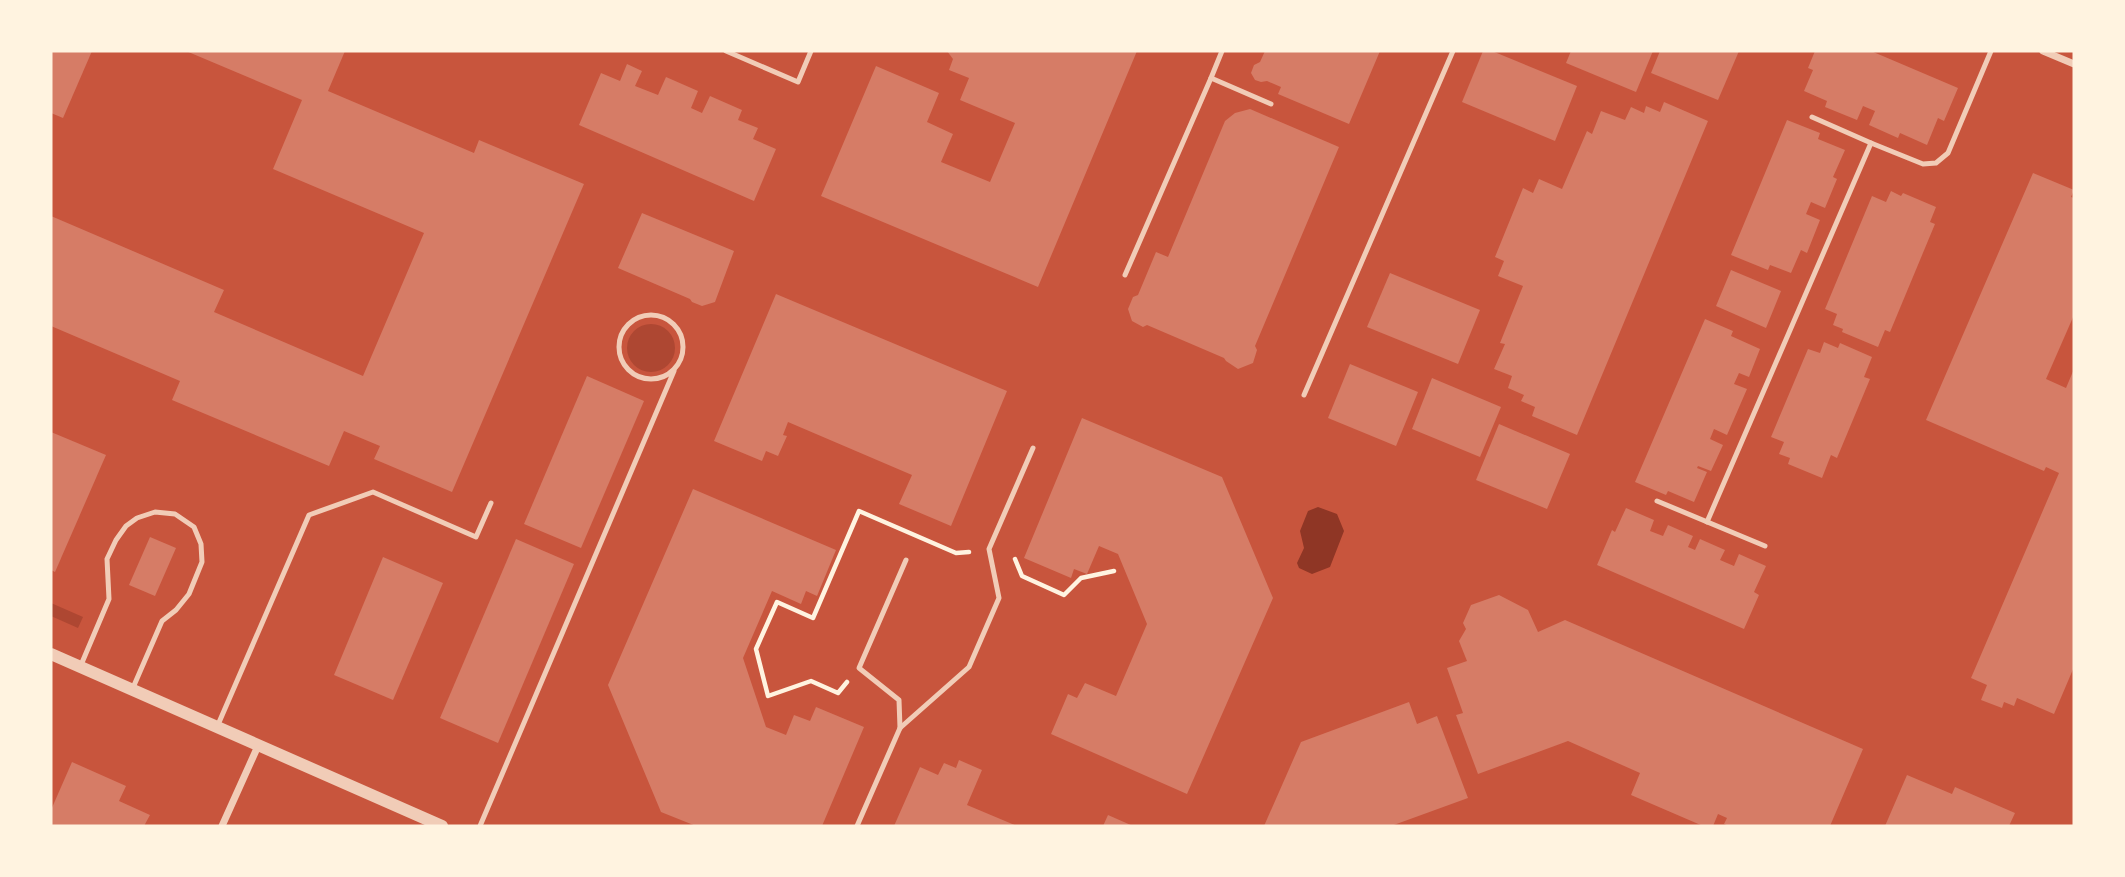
<svg xmlns="http://www.w3.org/2000/svg" width="2125" height="877" font-family="'Work Sans',sans-serif">
  <style>
    .green { fill: #ae4732 }
    .water { fill: #8f3625 }
    .building { fill: #d67c66 }
    .lines { fill: none; stroke-linecap: round; stroke-linejoin: round }
    .path { stroke: #fff3e0; stroke-width: 4.5 }
    .service { stroke: #f1ccb7; stroke-width: 5 }
    .minor { stroke: #f1ccb7; stroke-width: 7 }
    .tertiary { stroke: #f1ccb7; stroke-width: 12 }
  </style>
  <rect width="100%" height="100%" fill="#c8553d"/>
  <g class="green">
    <circle cx="651" cy="348" r="24"/>
    <polygon points="51,603 83,617 78,628 51,616"/>
  </g>
  <polygon class="water" points="1318,507 1337,514 1344,531 1330,567 1312,574 1299,568 1297,563 1304,548 1300,531 1308,511"/>
  <g class="building">
    <polygon points="51,51 92,51 63,118 51,113"/>
    <polygon points="186,51 345,51 328,91 474,153 479,140 584,184 452,492 374,459 380,446 344,431 329,466 172,400 180,381 51,326 51,216 224,290 214,312 363,376 424,233 273,169 302,100"/>
    <polygon points="947,51 1137,51 1038,287 821,196 876,66 939,93 927,122 953,134 941,162 990,182 1015,123 960,100 969,78 949,70 953,59"/>
    <polygon points="1265,51 1380,51 1349,124 1278,94 1281,87 1267,81 1261,82 1255,80 1251,73 1254,65 1260,62"/>
    <polygon points="1483,51 1492,51 1577,86 1555,141 1462,102"/>
    <polygon points="1571,51 1653,51 1636,92 1566,63"/>
    <polygon points="1660,51 1739,51 1718,100 1651,73"/>
    <polygon points="1815,51 1871,51 1958,88 1944,121 1938,118 1927,145 1900,133 1898,138 1869,125 1875,111 1863,106 1857,120 1825,107 1827,101 1804,91 1813,70 1808,68"/>
    <polygon points="627,64 642,71 635,86 658,95 666,77 698,91 691,108 702,113 710,96 742,110 738,120 758,128 753,139 776,149 754,201 579,125 601,73 620,81"/>
    <polygon points="1664,102 1708,121 1577,435 1532,416 1535,407 1521,401 1524,395 1508,388 1512,376 1494,369 1505,344 1500,343 1523,286 1498,276 1504,261 1495,257 1523,188 1533,193 1539,179 1562,189 1587,131 1592,134 1601,111 1625,120 1631,107 1644,113 1646,106 1660,112"/>
    <polygon points="1250,109 1339,147 1255,346 1257,350 1253,363 1238,369 1226,361 1224,358 1147,325 1143,327 1132,321 1128,309 1133,297 1138,295 1156,252 1168,257 1225,121 1235,113"/>
    <polygon points="1787,120 1820,133 1818,139 1845,150 1833,177 1837,179 1825,208 1811,202 1806,214 1820,220 1807,253 1801,250 1791,273 1770,265 1768,270 1731,255"/>
    <polygon points="2033,173 2074,190 2071,197 2074,198 2074,315 2046,379 2066,388 2074,369 2074,667 2054,714 2017,698 2014,706 2004,702 2002,708 1981,700 1987,685 1971,678 2059,473 2046,467 2044,471 1926,420"/>
    <polygon points="1891,191 1901,196 1903,193 1936,207 1930,222 1935,224 1890,332 1885,330 1878,347 1842,332 1843,329 1833,325 1837,314 1825,309 1872,196 1886,202"/>
    <polygon points="642,213 734,251 715,302 702,306 692,302 690,299 618,268"/>
    <polygon points="1731,270 1781,291 1766,328 1716,306"/>
    <polygon points="1390,273 1480,310 1458,364 1367,327"/>
    <polygon points="776,294 1007,391 951,526 899,504 912,475 788,422 783,435 787,436 778,456 766,451 762,461 714,441"/>
    <polygon points="1705,319 1733,331 1731,336 1760,349 1749,377 1739,373 1734,384 1747,389 1727,435 1714,429 1710,439 1723,445 1711,471 1698,466 1697,468 1707,472 1694,502 1668,491 1666,495 1635,482"/>
    <polygon points="1824,342 1838,348 1840,343 1872,357 1864,377 1870,379 1837,458 1831,455 1822,478 1788,464 1790,458 1779,454 1784,442 1771,437 1808,349 1820,353"/>
    <polygon points="1350,364 1418,392 1396,446 1328,418"/>
    <polygon points="587,376 644,401 581,548 524,524"/>
    <polygon points="1432,378 1501,407 1480,457 1412,429"/>
    <polygon points="1082,418 1222,477 1273,598 1187,794 1051,734 1068,694 1077,698 1085,683 1116,696 1147,624 1118,554 1099,546 1087,574 1074,569 1071,578 1024,558"/>
    <polygon points="1499,424 1570,454 1547,509 1476,480"/>
    <polygon points="51,432 106,455 55,572 51,570"/>
    <polygon points="693,489 836,550 817,596 806,591 801,604 772,591 743,658 766,727 786,735 794,715 810,721 816,707 864,727 822,826 696,826 661,812 608,685"/>
    <polygon points="1626,508 1654,520 1650,531 1663,536 1668,525 1693,536 1688,547 1695,550 1700,539 1725,550 1720,560 1734,566 1739,554 1766,566 1754,592 1759,595 1744,629 1597,565 1612,530 1615,532"/>
    <polygon points="150,537 176,548 155,596 129,585"/>
    <polygon points="516,539 574,564 498,743 440,718"/>
    <polygon points="383,557 443,583 393,700 334,675"/>
    <polygon points="1499,595 1528,610 1538,632 1565,620 1863,749 1830,826 1729,826 1724,824 1727,818 1718,814 1713,826 1703,826 1631,795 1640,773 1568,741 1478,774 1456,715 1463,713 1447,668 1467,661 1459,641 1466,629 1463,623 1471,605"/>
    <polygon points="1409,702 1417,724 1437,716 1468,798 1391,826 1264,826 1301,742"/>
    <polygon points="959,760 982,770 967,805 1017,826 894,826 920,767 938,775 944,763 956,768"/>
    <polygon points="72,762 126,786 119,801 150,815 144,826 51,826 51,810"/>
    <polygon points="1907,775 1952,794 1955,787 2015,813 2009,826 1885,826"/>
    <polygon points="1108,815 1133,826 1103,826"/>
  </g>
  <g class="lines">
    <g class="path">
      <polyline points="1015,559 1022,576 1064,595 1081,578 1114,571"/>
      <polyline points="847,682 838,693 811,681 768,696 756,649 777,602 813,618 859,511 956,553 969,552"/>
    </g>
    <g class="service">
      <polyline points="726,51 798,82 811,51"/>
      <polyline points="1222,51 1211,78 1271,104"/>
      <polyline points="1812,117 1871,143"/>
      <polyline points="1125,275 1211,78"/>
      <circle cx="651" cy="347" r="32"/>
      <polyline points="1304,395 1453,51"/>
      <polyline points="1657,501 1765,546"/>
      <polyline points="1707,522 1871,143 1923,164 1936,163 1948,153 1991,51"/>
      <polyline points="81,665 109,599 107,559 116,540 126,526 137,518 155,512 175,514 194,527 201,544 202,562 189,594 176,610 162,621 132,690"/>
      <polyline points="217,727 309,515 373,492 476,537 491,503"/>
      <polyline points="900,728 899,700 859,668 906,560"/>
      <polyline points="480,826 674,371"/>
      <polyline points="857,826 900,728 969,667 999,598 989,549 1033,448"/>
    </g>
    <g class="minor">
      <polyline points="2043,51 2074,64"/>
      <polyline points="222,826 258,746"/>
    </g>
    <polyline class="tertiary" points="51,654 442,826"/>
  </g>
  <rect width="2125" height="877" fill="none" stroke="#fff3e0" stroke-width="105"/>
</svg>
